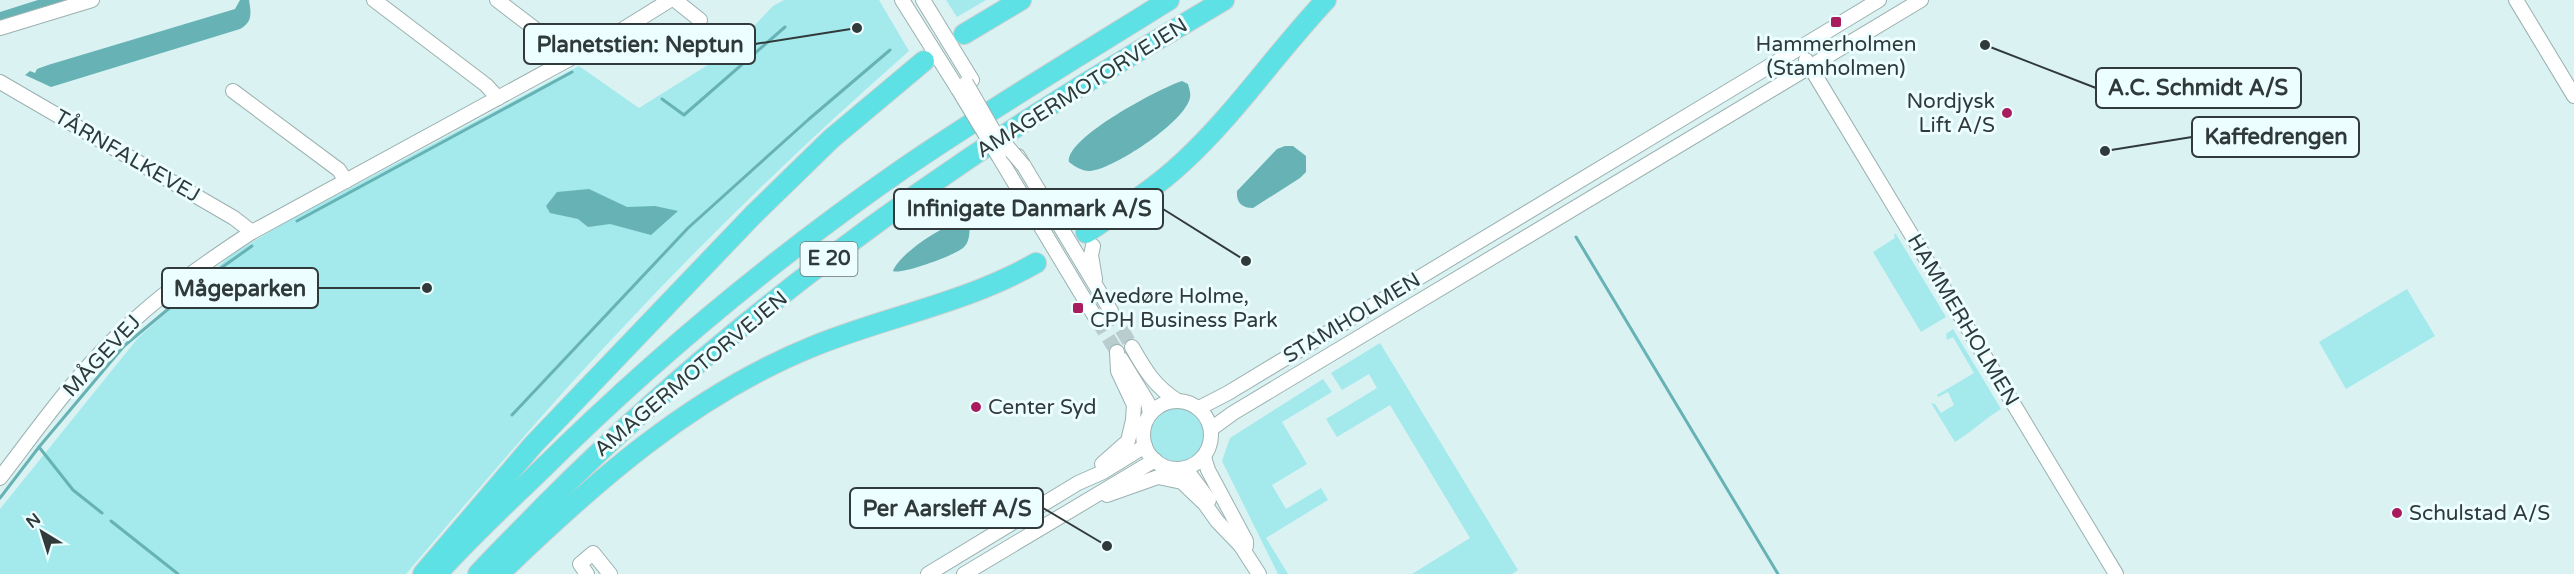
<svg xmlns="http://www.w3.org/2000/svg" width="2574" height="574" font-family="'Varela Round',sans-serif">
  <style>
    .green { fill: #a4e9eb }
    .water { fill: #66b2b4 }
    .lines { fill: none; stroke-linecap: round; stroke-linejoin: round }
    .stream { stroke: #66b2b4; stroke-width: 3 }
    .minor-tunnel { stroke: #b9cdce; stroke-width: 14; stroke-dasharray: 14 7; stroke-linecap: butt }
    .minor-casing { stroke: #9bb1b1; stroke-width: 16 }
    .highway-casing { stroke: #ced0d0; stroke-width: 22 }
    .minor { stroke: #fff; stroke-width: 14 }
    .highway { stroke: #5de1e5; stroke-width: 20 }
    .minor-bridge-casing { stroke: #9bb1b1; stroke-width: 16; stroke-linecap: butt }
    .minor-bridge { stroke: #fff; stroke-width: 14 }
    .poi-dot { fill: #a91c5d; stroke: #ecfeff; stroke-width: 2 }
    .labels { text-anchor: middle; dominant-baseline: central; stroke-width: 6; stroke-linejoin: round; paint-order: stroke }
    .shield { fill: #ecfeff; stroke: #697575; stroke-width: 1.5 }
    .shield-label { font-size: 20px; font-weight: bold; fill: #313a3a }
    .poi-label { font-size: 21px; fill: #313a3a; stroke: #ecfeff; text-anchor: start }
    .street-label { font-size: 21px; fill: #313a3a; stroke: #ecfeff }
    .leader { fill: none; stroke: #313a3a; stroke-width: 2 }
    .callout-dot { fill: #313a3a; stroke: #ecfeff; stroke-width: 2 }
    .callout { fill: #ecfeff; stroke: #313a3a; stroke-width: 2 }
    .callout-label { font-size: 22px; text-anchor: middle; font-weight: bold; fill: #313a3a }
  </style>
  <rect width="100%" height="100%" fill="#dbf2f3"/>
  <g class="green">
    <path d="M784 0H879L909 51C811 137 717 227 628 322 551 403 478 489 406 574H0V509L138 338 231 255 279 226 579 66 639 108 730 51 773 6Z"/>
    <polygon points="946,0 986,0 957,17"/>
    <polygon points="1894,234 1896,234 1946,317 1921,332 1873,252 1895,238"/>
    <polygon points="2407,289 2435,336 2346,389 2319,342"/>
    <path d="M1953 329 2001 409C1984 419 1972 432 1955 442L1931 403 1935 404 1941 413 1954 405 1948 392 1938 397 1937 395 1974 373 1953 337 1947 340 1946 334Z"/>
    <polygon points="1380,343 1518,570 1512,574 1412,574 1470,538 1390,405 1337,437 1326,419 1377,388 1369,374 1342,390 1331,373"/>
    <polygon points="1323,379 1332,392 1282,422 1307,464 1272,485 1286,509 1321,488 1328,500 1266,538 1288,574 1278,574 1222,461 1230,438"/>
    <circle cx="1178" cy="434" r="28"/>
  </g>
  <g class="water">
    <polygon points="38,0 66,0 0,20 0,12"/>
    <path d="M240 0H249C251 13 253 22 240 29L51 87 25 75 30 71 35 73 37 69 48 65 235 9Z"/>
    <path d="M1182 81 1188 84C1189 88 1191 93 1190 98 1184 122 1119 165 1095 170 1085 173 1077 168 1069 162 1065 138 1160 88 1182 81Z"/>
    <path d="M1285 146H1293L1306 156V172L1300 178 1253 208C1242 208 1236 203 1237 191L1277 149Z"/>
    <polygon points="589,189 627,207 655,206 678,211 651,235 610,224 588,227 578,219 550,213 546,206 557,192"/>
    <path d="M961 222 970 226C969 234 970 242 963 248 955 255 902 275 893 271 899 254 944 224 961 222Z"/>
  </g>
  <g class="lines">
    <g class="stream">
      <polyline points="662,99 684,115 785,27"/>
      <polyline points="297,221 572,72"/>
      <polyline points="1576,237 1778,574"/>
      <polyline points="512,415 688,228 809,119 890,50"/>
      <polyline points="0,498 39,447"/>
      <polyline points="102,513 73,490 39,447 124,346 197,285 252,246"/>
      <polyline points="111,521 178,574"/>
    </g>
    <g class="minor-tunnel">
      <polyline points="1111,311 1132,347"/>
      <polyline points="1097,320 1117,352"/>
    </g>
    <defs>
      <g id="minor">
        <polyline points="374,0 486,85 498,98"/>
        <polyline points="497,0 572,57"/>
        <polyline points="675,0 700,20"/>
        <polyline points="902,0 958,89"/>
        <polyline points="923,0 972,80"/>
        <polyline points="2516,0 2574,96"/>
        <polyline points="0,28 92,0"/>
        <polyline points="1806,60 2116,574"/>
        <polyline points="0,82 234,218 252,232"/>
        <polyline points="233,91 339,170 346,181"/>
        <polyline points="1018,156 1111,311"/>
        <polyline points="999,157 1097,320"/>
        <polyline points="1093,246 1091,255 1095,279"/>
        <path d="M1132 347C1145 370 1155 387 1178 401"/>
        <polyline points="1121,359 1148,403 1150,414"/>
        <circle cx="1177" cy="435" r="34"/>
        <polyline points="1199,408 1228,393 1879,0"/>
        <polyline points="1211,429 1233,413 1921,0"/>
        <polyline points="1204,457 1208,470 1246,541 1246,546"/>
        <polyline points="1102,464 1128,441 1133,420 1134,405 1118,371 1117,352"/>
        <polyline points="1185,468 1209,500"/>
        <path d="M0 478C36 431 71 381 114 339 155 298 203 264 252 232L617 33 670 0"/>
        <polyline points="1107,495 1158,477 1182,482 1205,504 1217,521 1241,546"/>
        <polyline points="1237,540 1259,574"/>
        <polyline points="587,574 580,564 593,553 610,574"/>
        <polyline points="928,574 1078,483 1103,472 1145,446"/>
        <polyline points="964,574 1155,460"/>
      </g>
      <g id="highway">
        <polyline points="964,34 1021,0"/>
        <path d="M1086 233C1119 211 1153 190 1183 162 1236 113 1276 53 1326 0"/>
        <polyline points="423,574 533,445 753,215 831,139 924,61"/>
        <path d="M437 574C469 538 505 505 540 471 652 360 774 258 904 168 990 109 1081 55 1169 0"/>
        <path d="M478 574C499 551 522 529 544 506 695 354 868 221 1049 106 1107 69 1166 35 1224 0"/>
        <path d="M499 574C593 483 692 395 814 346 888 316 966 303 1036 263"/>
      </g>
    </defs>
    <use href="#minor" class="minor-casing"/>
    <use href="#highway" class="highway-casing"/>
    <use href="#minor" class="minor"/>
    <use href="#highway" class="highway"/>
    <defs>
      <g id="minor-bridge">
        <polyline points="966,83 993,130 1024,166"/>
        <polyline points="958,89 999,157"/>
      </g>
    </defs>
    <use href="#minor-bridge" class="minor-bridge-casing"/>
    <use href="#minor-bridge" class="minor-bridge"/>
  </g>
  <g class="poi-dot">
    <rect x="1830" y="16" width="12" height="12" rx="3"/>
    <circle cx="2007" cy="113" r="6"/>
    <rect x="1072" y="302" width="12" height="12" rx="3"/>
    <circle cx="976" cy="407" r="6"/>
    <circle cx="2397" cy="513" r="6"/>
  </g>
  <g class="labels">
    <rect class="shield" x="800.5" y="242" width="57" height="34" rx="4.5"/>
    <g class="shield-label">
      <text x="829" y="259">E 20</text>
    </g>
    <g class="poi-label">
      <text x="1836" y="44" text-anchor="middle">Hammerholmen<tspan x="1836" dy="24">(Stamholmen)</tspan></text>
      <text x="1995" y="101" text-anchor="end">Nordjysk<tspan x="1995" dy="24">Lift A/S</tspan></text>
      <text x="1090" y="296">Avedøre Holme,<tspan x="1090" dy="24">CPH Business Park</tspan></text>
      <text x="988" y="407">Center Syd</text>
      <text x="2409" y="513">Schulstad A/S</text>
    </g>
    <g class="street-label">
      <text transform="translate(1082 88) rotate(-32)">AMAGERMOTORVEJEN</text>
      <text transform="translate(127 156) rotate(30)">TÅRNFALKEVEJ</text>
      <text transform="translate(1352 318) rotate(-31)">STAMHOLMEN</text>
      <text transform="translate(1963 320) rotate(59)">HAMMERHOLMEN</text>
      <text transform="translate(102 356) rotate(-47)">MÅGEVEJ</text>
      <text transform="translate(691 374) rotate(-40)">AMAGERMOTORVEJEN</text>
    </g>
  </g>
  <path class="leader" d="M857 28L755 44M1985 45L2096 88M2105 151L2192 137M1246 261L1163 209M427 288L318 288M1107 546L1043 508"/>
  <g class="callout-dot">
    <circle cx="857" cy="28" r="6"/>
    <circle cx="1985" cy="45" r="6"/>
    <circle cx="2105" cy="151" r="6"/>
    <circle cx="1246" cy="261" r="6"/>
    <circle cx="427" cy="288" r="6"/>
    <circle cx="1107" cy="546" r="6"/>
  </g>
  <g class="callout">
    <rect x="524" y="24" width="231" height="40" rx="6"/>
    <rect x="2096" y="68" width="205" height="40" rx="6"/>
    <rect x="2192" y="117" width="167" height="40" rx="6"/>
    <rect x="894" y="189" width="269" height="40" rx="6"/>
    <rect x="162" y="268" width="156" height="40" rx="6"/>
    <rect x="850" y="488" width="193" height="40" rx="6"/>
  </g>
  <g class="callout-label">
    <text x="640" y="52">Planetstien: Neptun</text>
    <text x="2198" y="95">A.C. Schmidt A/S</text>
    <text x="2276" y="144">Kaffedrengen</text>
    <text x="1029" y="216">Infinigate Danmark A/S</text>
    <text x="240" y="296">Mågeparken</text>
    <text x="947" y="516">Per Aarsleff A/S</text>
  </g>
  <g transform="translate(42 532) rotate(322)" stroke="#ecfeff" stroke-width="4.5" paint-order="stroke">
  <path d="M0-4.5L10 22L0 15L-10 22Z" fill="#313a3a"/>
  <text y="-9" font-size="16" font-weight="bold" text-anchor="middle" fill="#313a3a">N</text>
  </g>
</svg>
